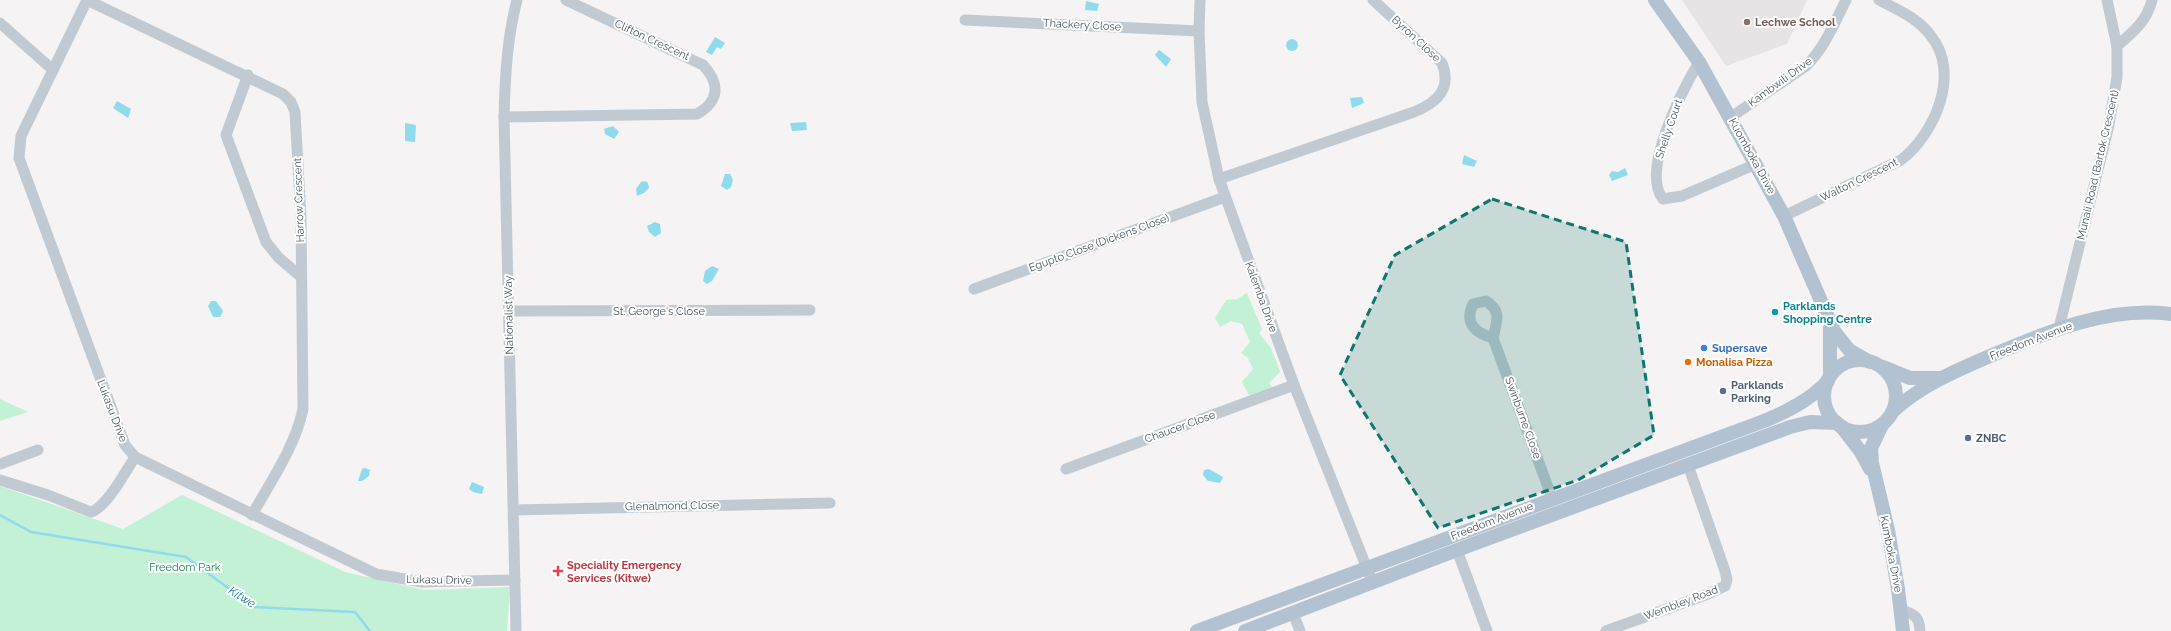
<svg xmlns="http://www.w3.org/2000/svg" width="2171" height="631" font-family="Raleway,sans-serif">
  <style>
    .education { fill: #e6e4e5 }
    .green { fill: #c3f1d5 }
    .water { fill: #90daee }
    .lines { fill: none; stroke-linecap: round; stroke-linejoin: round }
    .stream { stroke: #90daee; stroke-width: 2.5 }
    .minor { stroke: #c1cad2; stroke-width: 11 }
    .major { stroke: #b3c2d1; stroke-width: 14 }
    .marked { fill: #0f766e; fill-opacity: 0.2; stroke: #0f766e; stroke-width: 3; stroke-dasharray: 8 5; stroke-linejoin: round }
    .education-dot { fill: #8d6e63; stroke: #fff; stroke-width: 1.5 }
    .culture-dot { fill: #0f9aa8; stroke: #fff; stroke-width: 1.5 }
    .shop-dot { fill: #3f7fe0; stroke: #fff; stroke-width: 1.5 }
    .food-dot { fill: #e8710a; stroke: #fff; stroke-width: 1.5 }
    .service-dot { fill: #5c6f8a; stroke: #fff; stroke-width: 1.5 }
    .health-dot { fill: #e0444e; stroke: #fff; stroke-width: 1.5 }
    .labels { text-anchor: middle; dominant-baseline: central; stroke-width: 4; stroke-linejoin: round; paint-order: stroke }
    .education-label { font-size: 11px; font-weight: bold; fill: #785e54; stroke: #fff; text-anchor: start }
    .street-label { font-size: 11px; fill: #4a5661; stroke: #fff }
    .culture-label { font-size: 11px; font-weight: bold; fill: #0d838f; stroke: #fff; text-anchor: start }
    .shop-label { font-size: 11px; font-weight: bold; fill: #366cbe; stroke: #fff; text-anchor: start }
    .food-label { font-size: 11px; font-weight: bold; fill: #c56008; stroke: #fff; text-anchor: start }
    .service-label { font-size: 11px; font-weight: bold; fill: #4e5e75; stroke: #fff; text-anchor: start }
    .health-label { font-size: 11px; font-weight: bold; fill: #be3a42; stroke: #fff; text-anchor: start }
    .park-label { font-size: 11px; fill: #17864f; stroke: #fff }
    .water-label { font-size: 12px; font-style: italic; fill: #0c7c9b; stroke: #fff }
  </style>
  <rect width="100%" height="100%" fill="#f5f3f3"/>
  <polygon class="education" points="1682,0 1807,0 1787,44 1726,66"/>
  <g class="green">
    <polygon points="1247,293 1262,329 1259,333 1271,348 1280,372 1269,383 1274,389 1250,397 1242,382 1253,369 1248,358 1241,353 1250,342 1242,324 1231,321 1220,327 1215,318 1226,300 1237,299"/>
    <polygon points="0,399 28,412 0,421"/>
    <polygon points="0,486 123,529 182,495 345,572 424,590 510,587 507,631 0,631"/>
  </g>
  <g class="water">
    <polygon points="1086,1 1099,4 1097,11 1085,10"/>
    <polygon points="715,37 725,43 721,49 717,47 712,55 706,52"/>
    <circle cx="1292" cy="45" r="6"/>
    <polygon points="1159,50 1171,59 1166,67 1155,55"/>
    <polygon points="1362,97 1364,103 1352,108 1350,98"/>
    <polygon points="117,101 131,109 128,118 113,108"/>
    <polygon points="806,122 807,130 792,131 790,123"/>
    <polygon points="405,123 416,125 415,142 405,141"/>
    <polygon points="613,126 619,132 614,139 605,134 604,129"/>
    <polygon points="1464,155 1477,161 1474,167 1462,164"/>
    <polygon points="1625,168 1628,175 1612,181 1609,175 1612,171 1618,172"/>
    <polygon points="725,174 730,174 733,180 731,187 727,190 721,186"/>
    <polygon points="645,181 648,183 649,188 644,193 637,196 636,189 641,182"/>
    <polygon points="655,222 660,224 661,233 655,237 649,232 647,226"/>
    <polygon points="712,266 719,269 712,281 707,284 703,281 705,271"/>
    <polygon points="211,301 216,301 223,311 220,317 213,317 208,306"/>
    <polygon points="365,468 370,470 369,476 362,481 358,481 362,469"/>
    <polygon points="1209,469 1223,477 1220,483 1208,481 1203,475 1204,470"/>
    <polygon points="472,482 484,487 482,494 473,492 469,489"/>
  </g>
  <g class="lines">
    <polyline class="stream" points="0,515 31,532 186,557 254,607 355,612 370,631"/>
    <g class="minor">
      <path d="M87 0 283 94 291 102 295 112 301 218 303 409C295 447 271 481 252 515"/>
      <polyline points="1200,0 1199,31 1202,102 1219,179 1294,385 1370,576"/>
      <polyline points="965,20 1199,31"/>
      <polyline points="0,23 53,70 21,136 19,158 125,445 135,457 376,574 422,582 515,580"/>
      <path d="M2117 46C2133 32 2147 21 2152 0"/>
      <path d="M1699 62C1683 89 1640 171 1663 199L1682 196 1756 164"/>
      <polyline points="53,70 87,0"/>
      <polyline points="248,75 226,135 266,242 278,257 300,276"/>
      <path d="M504 117 697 114C720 101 720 83 703 65L566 0"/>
      <path d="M1731 117 1806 66C1825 47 1834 24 1846 0"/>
      <path d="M1219 179 1414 112C1437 103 1452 89 1442 63L1373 0"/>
      <path d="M1784 216 1901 160C1935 134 1961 73 1931 36 1918 18 1898 10 1879 0"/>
      <polyline points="974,289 1225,197"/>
      <path d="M1486 301C1502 311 1497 321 1493 338 1475 333 1464 323 1473 304Z"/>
      <polyline points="509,311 810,310"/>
      <polyline points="2059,328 2109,125 2117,77 2117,46 2107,0"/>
      <polyline points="1493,338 1552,498"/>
      <polyline points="0,464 38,450"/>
      <polyline points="1066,469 1294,385"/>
      <path d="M0 480 48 495 91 512C107 507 125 472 135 457"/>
      <polyline points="514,510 830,503"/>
      <polyline points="1457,550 1487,631"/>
      <path d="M1900 609C1914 615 1919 615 1920 631"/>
      <polyline points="1293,613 1300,631"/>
      <path d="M516 631 504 117C505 78 507 38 517 0"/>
      <polyline points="1606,631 1708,594 1725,586 1727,580 1725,571 1688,465"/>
    </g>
    <g class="major">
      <polyline points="1655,0 1699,62 1784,216 1834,331 1849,350 1870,362"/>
      <polyline points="1830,327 1830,376"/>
      <circle cx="1860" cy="396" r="36"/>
      <polyline points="1883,367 1910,378 1938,378"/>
      <path d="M1893 411C1922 385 1955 371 1990 356 2047 332 2108 306 2171 314"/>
      <polyline points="1882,425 1871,448 1872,463 1888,530 1898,589 1903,631"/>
      <polyline points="1841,426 1861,452 1870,469"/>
      <path d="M1197 631 1764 421C1788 411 1810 400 1828 381"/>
      <polyline points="1245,631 1457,550 1790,427 1810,422 1837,423"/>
    </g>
  </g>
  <path class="marked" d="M1492 199 1626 242 1654 435 1578 480 1438 528 1340 375 1395 255Z"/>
  <circle class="education-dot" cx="1747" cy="22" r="4"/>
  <circle class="culture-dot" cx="1775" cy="312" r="4"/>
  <circle class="shop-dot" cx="1704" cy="348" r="4"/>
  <circle class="food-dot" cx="1688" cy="362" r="4"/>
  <g class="service-dot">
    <circle cx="1723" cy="391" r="4"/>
    <circle cx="1968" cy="438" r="4"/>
  </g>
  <path class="health-dot" d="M556 565h4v4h4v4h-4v4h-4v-4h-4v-4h4z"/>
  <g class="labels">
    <g class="education-label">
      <text x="1755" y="22">Lechwe School</text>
    </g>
    <g class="street-label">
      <text transform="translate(1082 25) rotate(3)">Thackery Close</text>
      <text transform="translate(1416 39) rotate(43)">Byron Close</text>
      <text transform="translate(652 40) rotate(25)">Clifton Crescent</text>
      <text transform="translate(1780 82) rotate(-36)">Kambwili Drive</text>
      <text transform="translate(1669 129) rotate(-71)">Shelly Court</text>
      <text transform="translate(1752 156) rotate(61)">Kuomboka Drive</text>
      <text transform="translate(2098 165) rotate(-77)">Munali Road (Bartok Crescent)</text>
      <text transform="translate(1859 180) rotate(-26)">Walton Crescent</text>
      <text transform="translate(299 200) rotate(-92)">Harrow Crescent</text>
      <text transform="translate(1099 243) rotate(-20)">Egupto Close (Dickens Close)</text>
      <text transform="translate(1261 297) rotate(70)">Kalemba Drive</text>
      <text x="659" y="311">St. George's Close</text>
      <text transform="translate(509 315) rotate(-91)">Nationalist Way</text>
      <text transform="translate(2031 341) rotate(-21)">Freedom Avenue</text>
      <text transform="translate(112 411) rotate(69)">Lukasu Drive</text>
      <text transform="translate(1523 418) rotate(70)">Swinburne Close</text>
      <text transform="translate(1180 427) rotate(-20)">Chaucer Close</text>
      <text transform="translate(672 506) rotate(-1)">Glenalmond Close</text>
      <text transform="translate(1492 521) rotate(-21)">Freedom Avenue</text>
      <text transform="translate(1891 554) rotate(79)">Kumboka Drive</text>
      <text transform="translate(439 580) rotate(1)">Lukasu Drive</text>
      <text transform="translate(1681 603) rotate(-21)">Wembley Road</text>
    </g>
    <g class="culture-label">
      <text x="1783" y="306">Parklands<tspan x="1783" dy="13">Shopping Centre</tspan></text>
    </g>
    <g class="shop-label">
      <text x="1712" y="348">Supersave</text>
    </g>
    <g class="food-label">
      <text x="1696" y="362">Monalisa Pizza</text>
    </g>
    <g class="service-label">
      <text x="1731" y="385">Parklands<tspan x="1731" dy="13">Parking</tspan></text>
      <text x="1976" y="438">ZNBC</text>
    </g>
    <g class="health-label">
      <text x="567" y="565">Speciality Emergency<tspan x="567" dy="13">Services (Kitwe)</tspan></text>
    </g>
    <g class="park-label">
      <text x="185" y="567">Freedom Park</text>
    </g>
    <g class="water-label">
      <text transform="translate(242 597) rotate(33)">Kitwe</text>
    </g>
  </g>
</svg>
